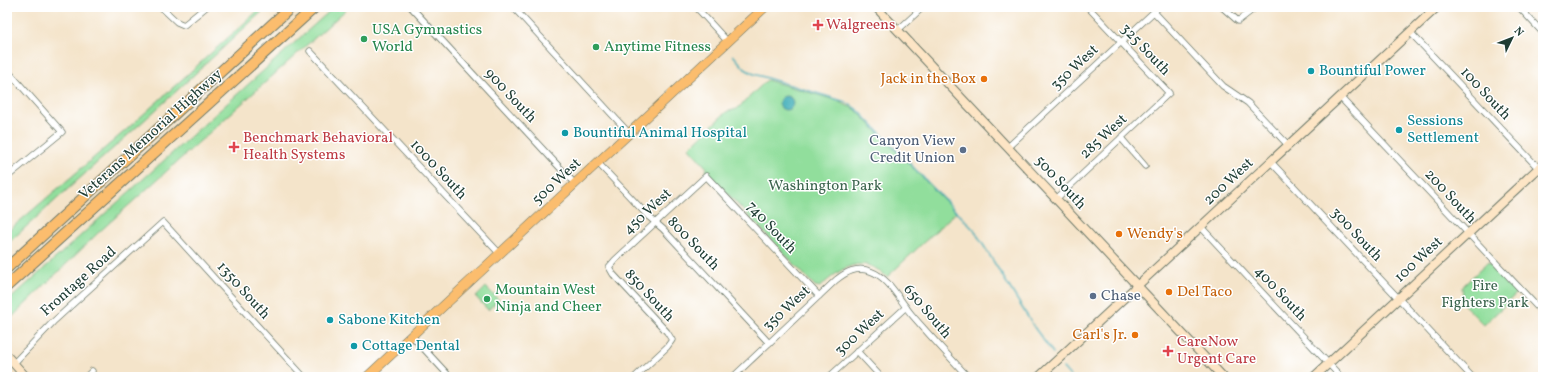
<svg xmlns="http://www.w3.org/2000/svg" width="1550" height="384" font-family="Vollkorn,serif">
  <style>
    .green { fill: #91de9c; stroke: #588e68 }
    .water { fill: #39aab6; stroke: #2c7475 }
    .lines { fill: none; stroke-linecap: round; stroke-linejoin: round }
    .stream { stroke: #39aab6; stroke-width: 1.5 }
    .street-casing { stroke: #6a7768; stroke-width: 7 }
    .secondary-casing { stroke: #6a7768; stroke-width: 10 }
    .primary-casing { stroke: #6a7768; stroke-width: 10 }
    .highway-casing { stroke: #6a7768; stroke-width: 12 }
    .street { stroke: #fff; stroke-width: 5.5 }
    .secondary { stroke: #fde5c5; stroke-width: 8 }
    .primary { stroke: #fbbd6e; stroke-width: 9 }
    .highway { stroke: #fbbd6e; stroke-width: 10 }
    .health-dot { fill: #e0444e; stroke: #fff; stroke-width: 1.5 }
    .leisure-dot { fill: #2e9e5b; stroke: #fff; stroke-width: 1.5 }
    .culture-dot { fill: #0f9aa8; stroke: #fff; stroke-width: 1.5 }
    .food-dot { fill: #e8710a; stroke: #fff; stroke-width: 1.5 }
    .service-dot { fill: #5c6f8a; stroke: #fff; stroke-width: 1.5 }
    .labels { text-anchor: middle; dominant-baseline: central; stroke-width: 3; stroke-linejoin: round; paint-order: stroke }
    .health-label { font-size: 15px; fill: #be3a42; stroke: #fff; text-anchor: start }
    .leisure-label { font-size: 15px; fill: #27864d; stroke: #fff; text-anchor: start }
    .street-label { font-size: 15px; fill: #1f3d34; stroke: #fff }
    .culture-label { font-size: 15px; fill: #0d838f; stroke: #fff; text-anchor: start }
    .food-label { font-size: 15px; fill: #c56008; stroke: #fff; text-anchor: end }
    .service-label { font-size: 15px; fill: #4e5e75; stroke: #fff; text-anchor: end }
    .park-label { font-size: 15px; fill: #3c654e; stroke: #fff }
  </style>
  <rect width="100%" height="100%" fill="#fff"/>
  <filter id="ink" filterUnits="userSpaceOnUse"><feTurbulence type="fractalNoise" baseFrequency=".025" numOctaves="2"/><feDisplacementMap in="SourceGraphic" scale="8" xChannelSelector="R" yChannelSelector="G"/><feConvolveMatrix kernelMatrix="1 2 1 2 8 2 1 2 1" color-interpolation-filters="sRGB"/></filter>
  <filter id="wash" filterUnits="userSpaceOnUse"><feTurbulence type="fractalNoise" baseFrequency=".012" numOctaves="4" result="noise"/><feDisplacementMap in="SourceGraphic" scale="16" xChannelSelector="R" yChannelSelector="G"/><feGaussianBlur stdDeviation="0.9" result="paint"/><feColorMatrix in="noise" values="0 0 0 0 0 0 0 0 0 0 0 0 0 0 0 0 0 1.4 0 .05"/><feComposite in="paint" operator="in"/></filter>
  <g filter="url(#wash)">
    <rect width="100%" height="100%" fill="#f4e4ca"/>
    <g class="green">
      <polygon points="262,7 267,7 169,98 7,244 7,232 126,130"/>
      <polygon points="334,7 349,7 98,233 7,322 7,302"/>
      <path d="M767 80 835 100 855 109 956 212 887 277C862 253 842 267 820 287L815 286 706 171 707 168 689 148 726 112 737 109Z"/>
      <polygon points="1488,262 1517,293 1484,325 1464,305 1462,287"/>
      <polygon points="486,287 499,300 488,310 476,297"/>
    </g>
    <circle class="water" cx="786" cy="103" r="7"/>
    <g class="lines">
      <g class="stream">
        <polyline points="733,55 745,69 754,74 846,102 858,110 974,230 1036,330 1053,353"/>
        <polyline points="1063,368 1071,377"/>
      </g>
    </g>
  </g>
  <g filter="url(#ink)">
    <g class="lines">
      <defs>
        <g id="street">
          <polyline points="161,7 177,22 184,25 206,7"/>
          <polyline points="411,7 575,184"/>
          <polyline points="513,7 629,133"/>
          <polyline points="696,7 728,42"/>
          <polyline points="1222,7 1238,21 1256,7"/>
          <polyline points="1519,7 1543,33"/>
          <polyline points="1154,12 1223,86 1248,103 1288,145"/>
          <polyline points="898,30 923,7"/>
          <polyline points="1410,32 1543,173"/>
          <polyline points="310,51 500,254"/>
          <polyline points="7,70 62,132 7,177"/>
          <polyline points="1340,97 1543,313"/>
          <polyline points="1121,138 1145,166"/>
          <polyline points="1008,147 1159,7"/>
          <polyline points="1271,162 1472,377"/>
          <polyline points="598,163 649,217 663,229 769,343"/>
          <polyline points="1056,199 1169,93 1088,7"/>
          <polyline points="1201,227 1341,377"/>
          <polyline points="412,336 450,377"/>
          <polyline points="857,351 881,377"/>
          <polyline points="14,363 53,322 163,222 304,377"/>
          <polyline points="86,377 92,371"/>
          <polyline points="635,377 667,347 672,340 667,332 613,274 609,267 615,260 706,176 819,296"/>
          <path d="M733 377 836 280C846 272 857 266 870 271 890 278 899 300 912 315 930 336 949 356 968 377"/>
          <polyline points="829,377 906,307"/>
        </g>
        <g id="secondary">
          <polyline points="876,7 1223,377"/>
          <polyline points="7,356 26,377"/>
          <polyline points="1039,377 1437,7"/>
          <polyline points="1314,377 1543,164"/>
        </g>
        <polyline id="primary" points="367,377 765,7"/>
        <g id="highway">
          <polyline points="7,268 291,7"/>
          <polyline points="7,286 315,7"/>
        </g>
      </defs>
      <use href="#street" class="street-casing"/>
      <use href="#secondary" class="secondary-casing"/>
      <use href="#primary" class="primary-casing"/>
      <use href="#highway" class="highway-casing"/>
      <use href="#street" class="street"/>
      <use href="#secondary" class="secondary"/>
      <use href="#primary" class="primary"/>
      <use href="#highway" class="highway"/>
    </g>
  </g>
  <g class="health-dot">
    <path d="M816 19h4v4h4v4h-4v4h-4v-4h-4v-4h4z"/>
    <path d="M232 141h4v4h4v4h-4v4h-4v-4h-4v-4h4z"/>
    <path d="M1166 345h4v4h4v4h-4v4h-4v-4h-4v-4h4z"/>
  </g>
  <g class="leisure-dot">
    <circle cx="364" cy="39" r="4"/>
    <circle cx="596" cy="47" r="4"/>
    <circle cx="487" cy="299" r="4"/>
  </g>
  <g class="culture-dot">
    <circle cx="1311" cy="71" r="4"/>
    <circle cx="1399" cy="130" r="4"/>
    <circle cx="565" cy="133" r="4"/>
    <circle cx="330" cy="320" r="4"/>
    <circle cx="354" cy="346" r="4"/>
  </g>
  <g class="food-dot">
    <circle cx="984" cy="79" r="4"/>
    <circle cx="1119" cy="234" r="4"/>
    <circle cx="1169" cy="292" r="4"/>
    <circle cx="1135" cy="335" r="4"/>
  </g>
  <g class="service-dot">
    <circle cx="963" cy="150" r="4"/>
    <circle cx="1093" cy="296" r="4"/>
  </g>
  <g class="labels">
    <g class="health-label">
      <text x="826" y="25">Walgreens</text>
      <text x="243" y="138">Benchmark Behavioral<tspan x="243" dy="17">Health Systems</tspan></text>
      <text x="1177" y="342">CareNow<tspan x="1177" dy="17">Urgent Care</tspan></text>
    </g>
    <g class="leisure-label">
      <text x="372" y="30">USA Gymnastics<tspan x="372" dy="17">World</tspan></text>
      <text x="604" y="47">Anytime Fitness</text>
      <text x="495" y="290">Mountain West<tspan x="495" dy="17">Ninja and Cheer</tspan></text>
    </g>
    <g class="street-label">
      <text transform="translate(1145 50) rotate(47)">325 South</text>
      <text transform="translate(1075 68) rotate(-43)">350 West</text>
      <text transform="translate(1485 94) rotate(47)">100 South</text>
      <text transform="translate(510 96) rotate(47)">900 South</text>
      <text transform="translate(151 135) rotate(-42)">Veterans Memorial Highway</text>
      <text transform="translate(1104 137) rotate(-43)">285 West</text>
      <text transform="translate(438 170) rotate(47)">1000 South</text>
      <text transform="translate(557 182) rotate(-43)">500 West</text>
      <text transform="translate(1229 182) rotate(-43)">200 West</text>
      <text transform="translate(1060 183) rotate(47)">500 South</text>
      <text transform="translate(1450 197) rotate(47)">200 South</text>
      <text transform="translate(648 212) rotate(-43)">450 West</text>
      <text transform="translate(771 228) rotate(47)">740 South</text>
      <text transform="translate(1356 235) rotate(47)">300 South</text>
      <text transform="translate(693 244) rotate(46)">800 South</text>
      <text transform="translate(1419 260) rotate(-43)">100 West</text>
      <text transform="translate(79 282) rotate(-42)">Frontage Road</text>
      <text transform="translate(243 291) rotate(48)">1350 South</text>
      <text transform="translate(1280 294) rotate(47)">400 South</text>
      <text transform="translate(649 296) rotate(47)">850 South</text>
      <text transform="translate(787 309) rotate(-43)">350 West</text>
      <text transform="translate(927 312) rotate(50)">650 South</text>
      <text transform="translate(860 333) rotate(-43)">300 West</text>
    </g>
    <g class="culture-label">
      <text x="1319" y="71">Bountiful Power</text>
      <text x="1407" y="121">Sessions<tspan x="1407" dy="17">Settlement</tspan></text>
      <text x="573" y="133">Bountiful Animal Hospital</text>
      <text x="338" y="320">Sabone Kitchen</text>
      <text x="362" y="346">Cottage Dental</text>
    </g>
    <g class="food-label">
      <text x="976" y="79">Jack in the Box</text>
      <text x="1127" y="234" text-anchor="start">Wendy's</text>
      <text x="1177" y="292" text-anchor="start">Del Taco</text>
      <text x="1127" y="335">Carl's Jr.</text>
    </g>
    <g class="service-label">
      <text x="955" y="141">Canyon View<tspan x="955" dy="17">Credit Union</tspan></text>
      <text x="1101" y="296" text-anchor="start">Chase</text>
    </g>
    <g class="park-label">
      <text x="825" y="186">Washington Park</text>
      <text x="1485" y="286">Fire<tspan x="1485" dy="17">Fighters Park</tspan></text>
    </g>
  </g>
  <rect width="1550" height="384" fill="none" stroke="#fff" stroke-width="24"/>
  <g transform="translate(1512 38) rotate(47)" stroke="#ffffff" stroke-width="3" paint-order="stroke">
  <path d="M0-3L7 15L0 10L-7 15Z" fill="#1f3d34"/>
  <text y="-6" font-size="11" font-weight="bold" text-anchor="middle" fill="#1f3d34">N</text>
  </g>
</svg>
